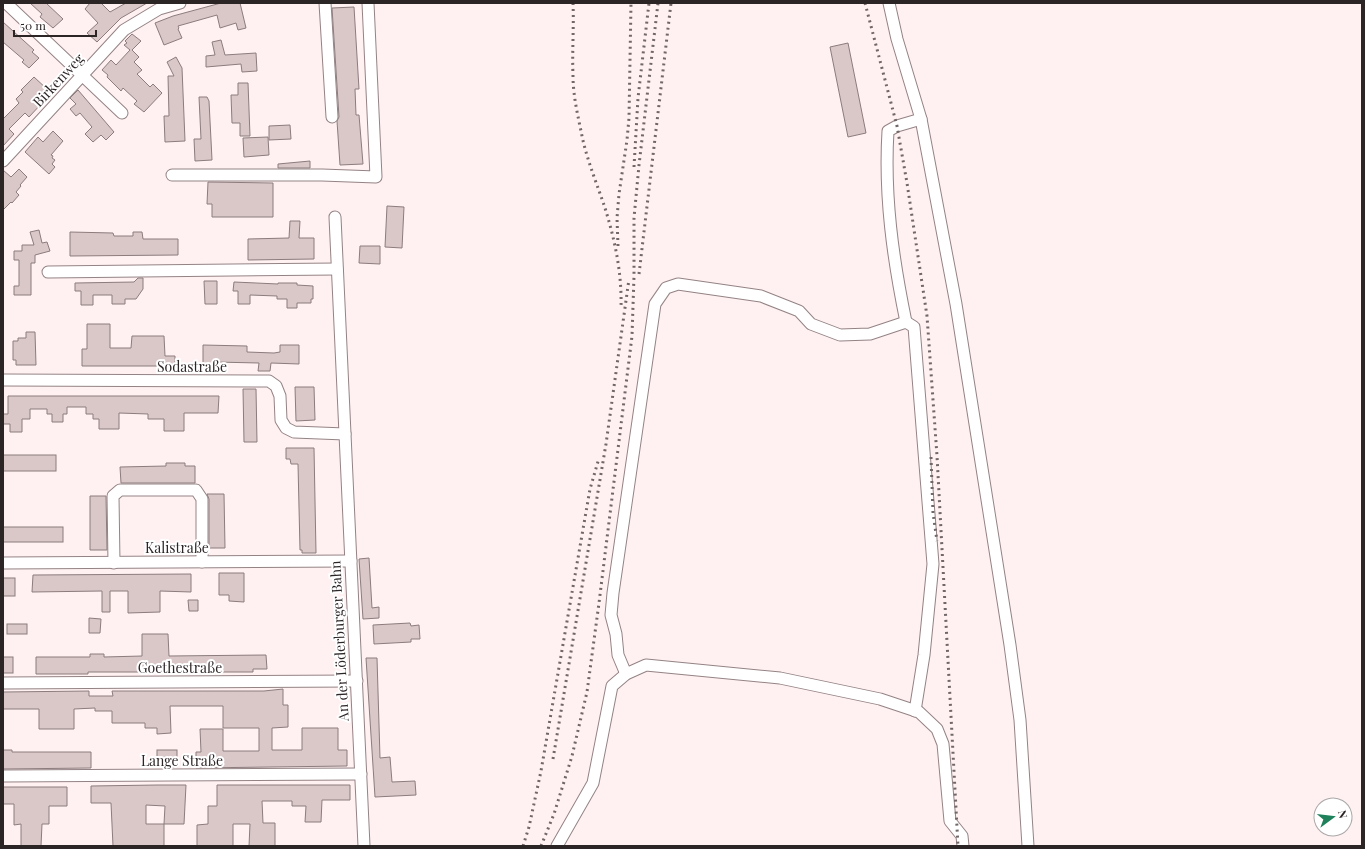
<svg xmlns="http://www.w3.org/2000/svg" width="1365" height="849" font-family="'Playfair Display',serif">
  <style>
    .building { fill: #dac8c9; stroke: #8c7c7d }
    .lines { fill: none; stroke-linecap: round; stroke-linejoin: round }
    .minor-casing { stroke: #948385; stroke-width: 13 }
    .minor { stroke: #fff; stroke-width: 11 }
    .rail { stroke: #716768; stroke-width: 3; stroke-dasharray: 2 4; stroke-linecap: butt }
    .labels { text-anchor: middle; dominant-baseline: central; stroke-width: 4; stroke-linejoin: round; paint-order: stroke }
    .street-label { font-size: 14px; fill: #2c2526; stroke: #fff }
  </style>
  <rect width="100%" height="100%" fill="#fff0f1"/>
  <g class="building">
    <polygon points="30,3 46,3 63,19 53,28 40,17 42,14"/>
    <polygon points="90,3 101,3 110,12 126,3 147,3 121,18 97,42 87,33 98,23 85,9"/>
    <polygon points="221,3 240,3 246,28 238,30 236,23 220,28 217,15 178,26 179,28 178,29 182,38 164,45 155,23 173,16"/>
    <polygon points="354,7 359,89 355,89 356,115 359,115 363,164 340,165 337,121 339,117 332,8"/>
    <polygon points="3,22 34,50 32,52 39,58 29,68 22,62 24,60 3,42"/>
    <polygon points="132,34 141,41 132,50 139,57 134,62 142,70 137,74 150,87 153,84 162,93 144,112 134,104 137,101 123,88 121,91 107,77 108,75 102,70 111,60 116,65 130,50 124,45 127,43 125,41"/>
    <polygon points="221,40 225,55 256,53 257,71 242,72 241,64 206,67 206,56 215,55 212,42"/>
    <polygon points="848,43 866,133 848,137 830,47"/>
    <polygon points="176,57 182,68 185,141 165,142 164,116 169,116 168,76 174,76 167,62"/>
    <polygon points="34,77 48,90 39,100 42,103 29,117 25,113 9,129 14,134 3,146 3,119 19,103 16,99 23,92 21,90"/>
    <polygon points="238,83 248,83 250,136 240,136 240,123 232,123 231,95 238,95"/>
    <polygon points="78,90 114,132 106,140 101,135 93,142 85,134 92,127 80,113 76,116 70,109 76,104 70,98"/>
    <polygon points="199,97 207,97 209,101 212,160 195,161 194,139 201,139"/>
    <polygon points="290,125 291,139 269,140 269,126"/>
    <polygon points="53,131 63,141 51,155 53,156 52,158 55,160 52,164 55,167 49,174 25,152 38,137 43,142"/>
    <polygon points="268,137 269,155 244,157 243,138"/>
    <polygon points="310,161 310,168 278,168 278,164"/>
    <polygon points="19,169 27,177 20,185 21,186 16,192 19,195 12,203 11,202 3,210 3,170 11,177"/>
    <polygon points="208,182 273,183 273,217 212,217 212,204 207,204"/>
    <polygon points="387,206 404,207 402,248 385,247"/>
    <polygon points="290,221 300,221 299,238 314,238 314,259 248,260 248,239 289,238"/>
    <polygon points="39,230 42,243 47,242 50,251 35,255 35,263 31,263 31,295 14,295 14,286 19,286 19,260 14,260 14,251 22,251 22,245 34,245 30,232"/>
    <polygon points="70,232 113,233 114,236 133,236 133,232 142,232 143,239 178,239 178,255 70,256"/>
    <polygon points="360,246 380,246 380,264 359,263"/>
    <polygon points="138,278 143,278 143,289 136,299 125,299 125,304 112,304 112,295 93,295 93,305 81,305 81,291 75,291 75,283 134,282"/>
    <polygon points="204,281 217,281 217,304 205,304"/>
    <polygon points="234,282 278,284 278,283 297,283 297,285 313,286 313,299 311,299 311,303 297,303 297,308 287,308 287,299 277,299 277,296 250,295 250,304 238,304 238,291 233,291"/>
    <polygon points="87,324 110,324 110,348 131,348 132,336 164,336 165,356 175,356 175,366 82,366 82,349 87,349"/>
    <polygon points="26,332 35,332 36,365 16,365 16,360 13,360 13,341 18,341 18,338 26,338"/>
    <polygon points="203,345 247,346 247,352 274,353 280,352 280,345 299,345 299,364 271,363 270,371 258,371 259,363 215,362 215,365 203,365"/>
    <polygon points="295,387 314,387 315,420 296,421"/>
    <polygon points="243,389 256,389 257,442 244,442"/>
    <polygon points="8,396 219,396 218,413 184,413 184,431 164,431 164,419 148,419 148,414 119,413 119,429 99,429 99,419 93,419 93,414 86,414 86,407 67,407 67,414 63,414 63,422 52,422 52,414 47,414 47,409 30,409 30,419 22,419 22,432 10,432 10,424 3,424 3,414 8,414"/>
    <polygon points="286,448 314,448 316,553 302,553 302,550 300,550 298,464 291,464 290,459 286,459"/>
    <rect x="3" y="455" width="53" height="16"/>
    <polygon points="166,463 185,463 185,466 195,466 195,483 121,483 120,467 166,466"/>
    <polygon points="207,494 224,494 225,548 209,548 209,499"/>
    <polygon points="90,496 106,496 107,550 90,550"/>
    <rect x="3" y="527" width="60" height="15"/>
    <polygon points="369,558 372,608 379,607 379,618 363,619 359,559"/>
    <polygon points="219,573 244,573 244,602 229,601 229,595 219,595"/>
    <polygon points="191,574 191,592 160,591 160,612 128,613 128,591 110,591 110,612 102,612 102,591 32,592 33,575"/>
    <rect x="3" y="578" width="12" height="18"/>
    <polygon points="188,600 198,600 198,611 189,611"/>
    <polygon points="89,618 101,619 100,633 89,633"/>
    <polygon points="410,623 411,626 419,625 420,639 411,639 411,642 374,644 373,625"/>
    <rect x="7" y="624" width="20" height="10"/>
    <polygon points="142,634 168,634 169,656 266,655 267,669 253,669 253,672 88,672 88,674 36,674 36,657 90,657 90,654 104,654 104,657 142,656"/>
    <rect x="3" y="657" width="10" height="16"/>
    <polygon points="366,658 377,658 380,758 390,757 392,782 415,781 416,795 375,797"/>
    <polygon points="283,689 283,705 288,705 288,727 272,728 272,750 302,750 302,728 338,728 338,750 347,750 347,766 196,768 196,752 201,752 200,729 223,729 223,751 259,751 259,728 223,728 223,706 170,706 171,733 157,734 157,728 145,728 145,723 112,723 112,711 95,711 95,708 74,709 74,729 39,729 39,709 3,709 3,692 89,691 89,696 113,696 112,691 264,691"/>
    <polygon points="3,750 12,750 12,752 91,752 91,768 3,769"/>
    <rect x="157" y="750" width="20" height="17"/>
    <polygon points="157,785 186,785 184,824 164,824 165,806 146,805 146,824 164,824 164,846 113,846 111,803 91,803 91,786"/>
    <polygon points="217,785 350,785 350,800 322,800 321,822 305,822 306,806 292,806 292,801 262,801 263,823 275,823 275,846 249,846 250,824 233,824 233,846 197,846 197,825 208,824 208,806 217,806"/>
    <polygon points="3,787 67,787 67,806 49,806 49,824 42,824 41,846 21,846 21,824 14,825 14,804 3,804"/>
  </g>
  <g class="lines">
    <defs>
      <g id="minor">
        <polyline points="6,3 122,113"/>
        <polyline points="325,3 332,117"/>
        <polyline points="889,3 897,39 921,119 956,304 1010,645 1020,720 1028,846"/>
        <polyline points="3,161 124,30 159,9 180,3"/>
        <polyline points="172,175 322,175 376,177 368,3"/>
        <polyline points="335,217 364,846"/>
        <polyline points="48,272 337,269"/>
        <path d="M906 322C893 259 884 196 888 131L897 126 921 119"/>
        <polyline points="3,380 269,381 276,386 280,396 281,420 286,428 294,432 345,434"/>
        <polyline points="3,563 351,561"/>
        <polyline points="114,563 113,496 120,490 196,490 202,499 202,562"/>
        <polyline points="626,674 618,655 616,634 611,615 613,593 655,304 666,288 678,284 761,296 799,311 811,324 840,335 870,334 906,322 914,327 933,564 924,655 915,711"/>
        <polyline points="3,683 357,681"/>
        <polyline points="3,776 361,774"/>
        <polyline points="557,846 593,783 612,686 626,674 646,665 780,678 880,699 919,712 937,729 943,744 950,821 962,836 963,846"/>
      </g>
    </defs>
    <use href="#minor" class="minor-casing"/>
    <use href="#minor" class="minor"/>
    <g class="rail">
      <path d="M573 3C574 27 572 51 573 76 573 96 578 116 582 136 587 160 597 184 605 208 615 240 622 274 621 307"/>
      <polyline points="865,3 897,126 907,183 927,316 937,456 958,846"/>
      <polyline points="634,167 638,98 649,3"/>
      <polyline points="618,246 617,218 619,194 627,140 629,118 631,3"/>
      <polyline points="639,274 671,3"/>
      <polyline points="931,457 933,513 937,541"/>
      <polyline points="553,759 606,444 629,279"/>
      <polyline points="523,846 529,827 541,771 590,489 599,458"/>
      <polyline points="541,846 554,814 572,756 587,692 599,603 632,336 634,276 634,218 639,165 658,3"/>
    </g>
  </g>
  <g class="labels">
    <g class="street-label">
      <text transform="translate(58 80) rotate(-47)">Birkenweg</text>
      <text x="192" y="366">Sodastraße</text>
      <text x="177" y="547">Kalistraße</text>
      <text transform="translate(339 641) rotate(-93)">An der Löderburger Bahn</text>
      <text x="180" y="667">Goethestraße</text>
      <text x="182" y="760">Lange Straße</text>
    </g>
  </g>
  <rect width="1365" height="849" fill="none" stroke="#2c2526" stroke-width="8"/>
  <g transform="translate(1333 817) rotate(75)"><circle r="19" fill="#ffffff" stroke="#aba8a8"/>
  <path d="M0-3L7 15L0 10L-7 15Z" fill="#1e815b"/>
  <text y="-6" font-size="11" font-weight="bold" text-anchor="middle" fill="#2c2526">N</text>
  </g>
  <path d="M14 30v6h82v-6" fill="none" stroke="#2c2526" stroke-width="2"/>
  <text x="20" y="30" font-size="12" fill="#2c2526" stroke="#ffffff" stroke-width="3" paint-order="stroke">50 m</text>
</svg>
